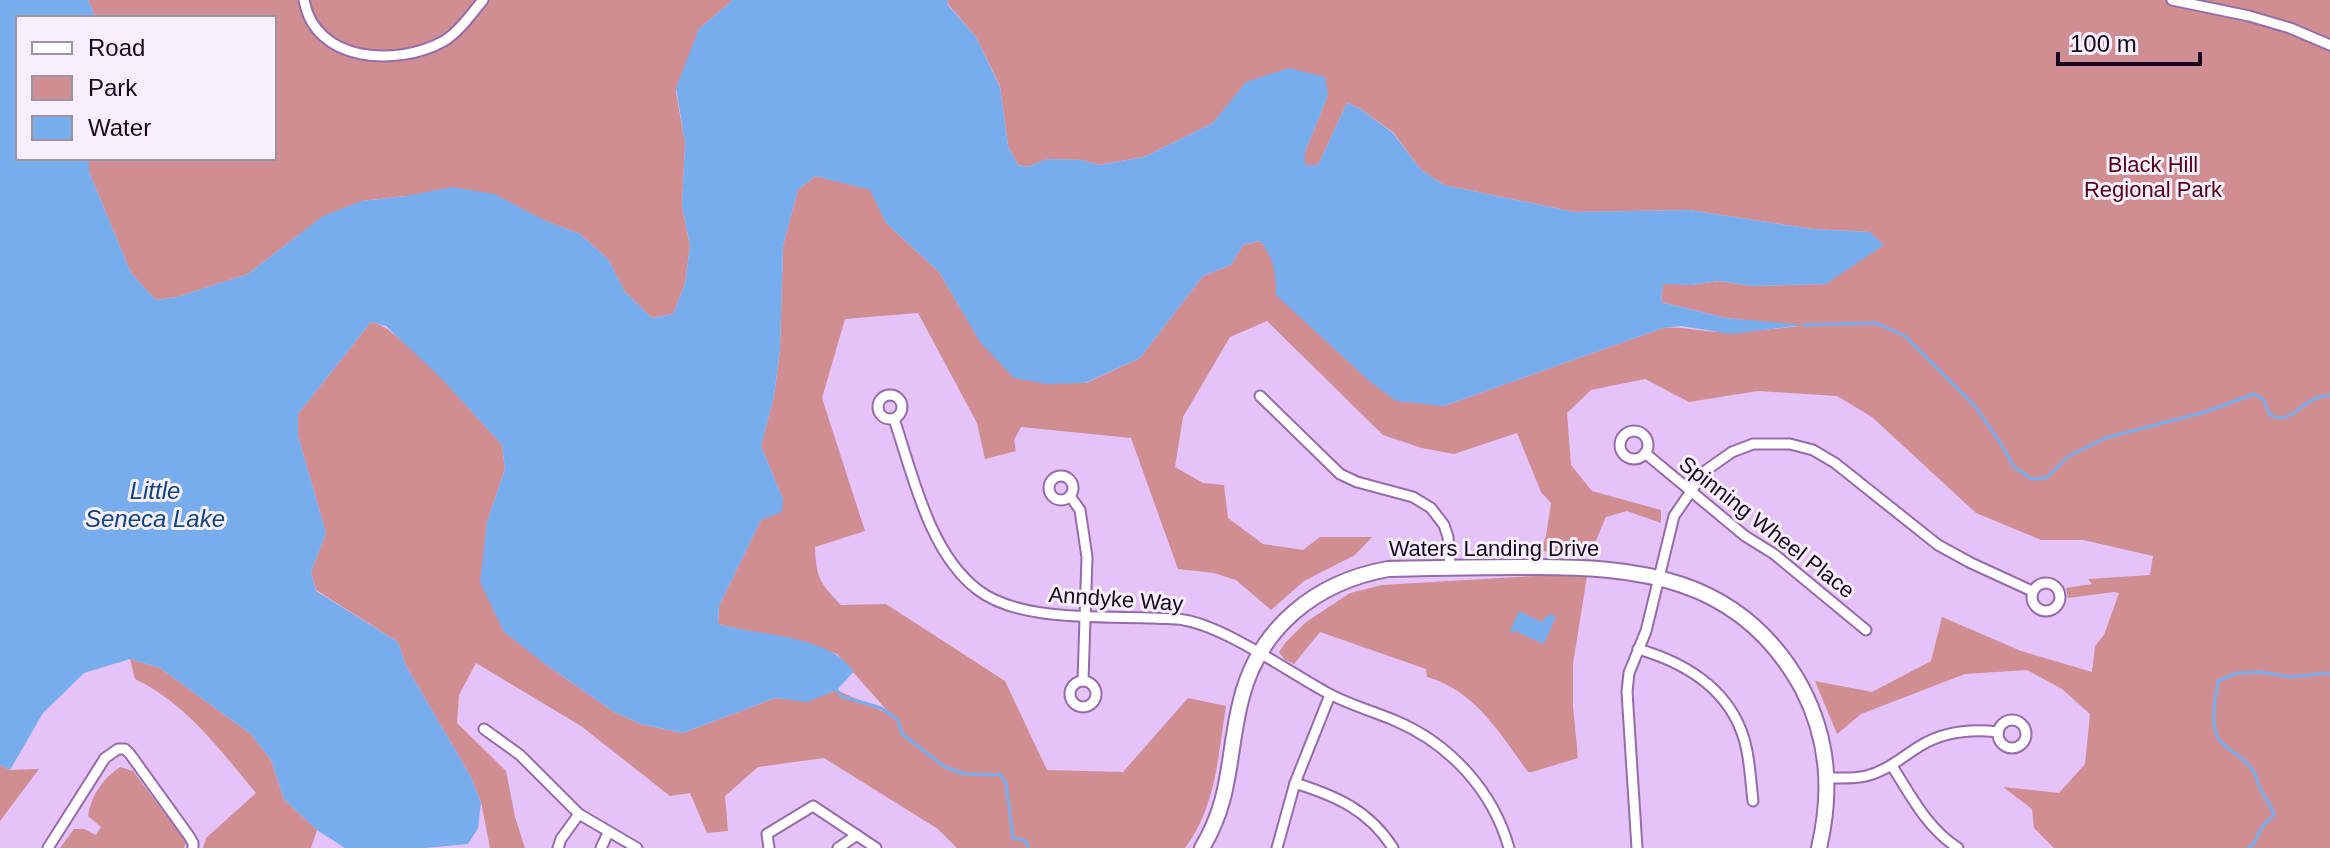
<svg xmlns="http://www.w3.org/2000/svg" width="2330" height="848" font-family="Helvetica,sans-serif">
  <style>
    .green { fill: #d08e93 }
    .water { fill: #77aded }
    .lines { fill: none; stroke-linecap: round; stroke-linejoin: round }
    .stream { stroke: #77aded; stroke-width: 3 }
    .street-casing { stroke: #956ca9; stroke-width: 13 }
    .secondary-casing { stroke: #956ca9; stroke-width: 18 }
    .street { stroke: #fff; stroke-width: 9 }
    .secondary { stroke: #fff; stroke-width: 14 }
    .labels { text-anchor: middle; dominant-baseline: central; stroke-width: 6; stroke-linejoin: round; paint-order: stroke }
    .park-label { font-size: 22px; fill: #530018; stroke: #f7effc }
    .street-label { font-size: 22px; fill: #180920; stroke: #f7effc }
    .water-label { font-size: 24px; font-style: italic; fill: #0e457f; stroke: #f7effc }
  </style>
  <rect width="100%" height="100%" fill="#e5c2f7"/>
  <g class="green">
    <polygon points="88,0 733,0 699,29 676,92 685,143 682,205 690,246 685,284 673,314 652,318 625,292 608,259 580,234 546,221 406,196 362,201 297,236 248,274 177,297 156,300 131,273 89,172 89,158 274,158 274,18 96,18"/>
    <path d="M948 0H2330V848H2054L2034 828 2032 809 2003 787 2059 793 2085 764 2090 714 2062 689 2027 670 1965 674 1861 714 1837 734 1815 681 1872 692 1931 661 1942 617 2021 651 2092 672 2095 646 2104 635 2119 593 2114 592 2068 598 2066 588 2092 584 2088 579 2150 575 2153 556 2083 540H2041L1976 513 1872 417 1837 396 1758 391 1689 402 1645 379 1591 390 1567 413 1571 465 1592 491 1661 510V523L1627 511 1606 517 1591 552 1554 555 1541 550 1546 536 1551 503 1541 492 1517 433 1454 454 1422 448 1383 435 1267 321 1230 337 1183 417 1175 467 1203 483 1224 485 1228 518 1263 544 1303 550 1320 537H1372L1355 555 1304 581 1271 610 1236 580 1214 573 1178 569 1131 438 1021 427 1014 440 1016 451 985 459 977 423 918 313 845 319 822 398 865 531 815 547C816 578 820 583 841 605L886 604 1005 681 1047 770 1123 772 1188 698 1226 706C1218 756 1216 807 1185 848H957L938 829 824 758 758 767 725 796 728 831 707 833 690 793 670 796 581 726 476 663 459 695 457 723 506 771 515 817 525 848H490L481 802 470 775 406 666 398 642 316 590 311 572 326 533 298 436V414L371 322C391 327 394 338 411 344L502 445 505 469 487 522 545 664 614 712 641 724 683 733 775 698 807 701 837 690 891 715 837 654 718 624 719 606 761 520 783 499 761 446 774 396 780 349 783 246 798 190 815 176 870 189 886 223 939 272 962 311 985 341 1086 383 1140 358 1203 276 1231 265 1243 245 1260 241 1268 251 1444 406 1663 328C1683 326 1701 332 1721 332 1747 332 1773 329 1799 326L1726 318 1661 302 1663 283 1691 285 1719 281 1752 286 1826 284 1843 271 1869 232 1813 229 1689 210 1575 212 1444 185 1420 169 1393 132 1359 108 1347 103 1318 165 1305 166V152L1328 95 1227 106 1213 123 1144 157 1099 165 1081 160 1047 159 1027 167 1018 165 1008 146 1000 86 976 37 947 3Z"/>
    <path d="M1533 576H1587L1573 664V706L1578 758 1532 772H1528C1501 735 1475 690 1427 677L1426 669 1320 632 1294 664 1284 659 1279 652 1285 643 1306 622 1350 593 1382 585Z"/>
    <path d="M130 659 160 668 251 734 271 760 284 799 317 830 311 848H203L206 838 256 793C220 750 187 704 135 679Z"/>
    <polygon points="0,765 10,770 39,769 0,821"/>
    <path d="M120 767 133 771 186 842 184 848H60L74 829H84L96 835 101 827 88 816C91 796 103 778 120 767Z"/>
  </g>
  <g class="water">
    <path d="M0 0H88L96 18H18V158H89V172L131 273 156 300 177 297 248 274 323 216 362 201 406 196 452 187 494 194 546 221 580 234 608 259 625 292 652 318 673 314 685 284 690 246 682 205 685 143 676 88 699 29 733 0H948L947 4 976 37 1000 87 1008 146 1018 165 1027 167 1047 159 1081 160 1099 165 1144 157 1213 123 1246 82 1289 68 1325 77 1328 95 1305 152V165H1318L1347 103 1359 108 1393 133 1420 169 1444 185 1575 212 1689 210 1813 229 1870 232 1884 245 1826 284 1752 286 1719 281 1691 285 1663 284 1661 302 1726 318 1804 325 1731 334 1681 326 1663 328 1444 406 1396 401 1368 380 1276 295C1276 273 1274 258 1260 241L1243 245 1231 265 1203 276 1140 358 1085 383 1047 384 1014 378 980 342 939 272 886 223 870 190 815 176 798 190 783 246 780 349 774 396 761 446 783 499 782 512 761 520 719 606 718 624C757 635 799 633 835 654 842 658 848 665 854 671L837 690 807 702 775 698 683 733 641 724 614 712 545 664 504 632 480 582 487 522 505 469 502 445 442 379 386 326 371 322 298 414V436L326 533 311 572 316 591 398 642 406 666 470 775 481 802 478 828 468 844 425 848H345L317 830 284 799 271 760 251 734 160 668 130 659 84 673 43 713 10 770 0 765Z"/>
    <polygon points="1519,611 1542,622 1549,614 1556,616 1544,644 1515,631 1514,633 1510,631"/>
  </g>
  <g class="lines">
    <g class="stream">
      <path d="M1804 325 1876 323 1905 336 1975 406 2001 444 2014 467 2032 479 2046 478 2069 456 2105 438 2205 412 2254 394 2263 399 2270 415C2290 425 2299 404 2317 398 2318 397 2329 396 2330 395"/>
      <polyline points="837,690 841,696 881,708 898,720 902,734 945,767 965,774 992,775 1000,774 1006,783 1013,838 1026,841 1028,848"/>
      <path d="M2248 848 2253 845 2262 827 2274 815C2270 800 2265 800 2260 788 2257 782 2257 776 2253 771 2246 759 2235 754 2225 746 2207 732 2215 701 2218 681L2237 673 2261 672 2290 677 2330 673"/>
    </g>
    <defs>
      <g id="street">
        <path d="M304 0C315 63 397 67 444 41 460 31 471 14 483 0"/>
        <polyline points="2172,0 2249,16 2290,28 2330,45"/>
        <circle cx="890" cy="407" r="12"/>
        <polyline points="1260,396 1340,474 1357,482 1413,497 1431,508 1444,525 1448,537 1450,567"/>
        <path d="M894 419C913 475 929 553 978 590 1020 622 1102 616 1154 618 1164 619 1175 618 1184 620 1225 627 1286 670 1324 691 1346 704 1373 711 1396 721 1450 744 1493 791 1509 848"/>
        <circle cx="1634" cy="445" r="14"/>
        <polyline points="1645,453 1745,536 1774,554 1866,630"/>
        <circle cx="1061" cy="488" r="12"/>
        <polyline points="1070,496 1080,510 1087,557 1083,681"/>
        <circle cx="2046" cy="597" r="14"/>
        <path d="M1638 649C1690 664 1736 694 1747 751 1750 767 1751 784 1753 801"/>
        <circle cx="1083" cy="694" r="13"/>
        <circle cx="2012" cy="734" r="14"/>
        <polyline points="484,729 520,755 579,814 637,848"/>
        <path d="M1892 766C1911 796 1927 828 1958 848"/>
        <path d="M1828 778C1840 778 1854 779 1866 776 1887 771 1902 757 1920 746 1943 732 1972 729 1998 732"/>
        <path d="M1295 783C1336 796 1369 810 1393 848"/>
        <polyline points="48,848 105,758 118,749 125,749 130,754 189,836 193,843 193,848"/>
        <polyline points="558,848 561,839 579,814"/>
        <polyline points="601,848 608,833"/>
        <polyline points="769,848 767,834 813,806 876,848"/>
        <polyline points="838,848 857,835"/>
        <polyline points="1277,848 1295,783 1330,695"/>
        <polyline points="1637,848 1627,692 1629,673 1646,631 1674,516 1705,471 1732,452 1753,444 1790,444 1813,450 1835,463 1938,545 1971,563 2032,591"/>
      </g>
      <path id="secondary" d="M1202 848C1233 796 1227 755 1241 700 1259 627 1316 582 1388 569 1433 568 1478 567 1523 567 1638 566 1741 576 1802 688 1829 740 1832 792 1819 848"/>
    </defs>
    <use href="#street" class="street-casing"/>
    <use href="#secondary" class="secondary-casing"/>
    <use href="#street" class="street"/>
    <use href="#secondary" class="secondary"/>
  </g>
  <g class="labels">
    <g class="park-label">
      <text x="2153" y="164">Black Hill<tspan x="2153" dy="25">Regional Park</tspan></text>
    </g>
    <g class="street-label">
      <text transform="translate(1767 527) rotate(38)">Spinning Wheel Place</text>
      <text x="1494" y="548">Waters Landing Drive</text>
      <text transform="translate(1116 599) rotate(4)">Anndyke Way</text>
    </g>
    <g class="water-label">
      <text x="155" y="490">Little<tspan x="155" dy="28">Seneca Lake</tspan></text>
    </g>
  </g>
  <rect x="16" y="16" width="260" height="144" fill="#f7effc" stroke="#9e93a4" stroke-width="2"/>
  <rect x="32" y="42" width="40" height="12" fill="#ffffff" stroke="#9e93a4" stroke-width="2"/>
  <text x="88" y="56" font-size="24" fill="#180920">Road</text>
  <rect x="32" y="76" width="40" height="24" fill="#d08e93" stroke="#9e93a4" stroke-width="2"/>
  <text x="88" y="96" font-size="24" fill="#180920">Park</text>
  <rect x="32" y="116" width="40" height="24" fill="#77aded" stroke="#9e93a4" stroke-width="2"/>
  <text x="88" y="136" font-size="24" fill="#180920">Water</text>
  <path d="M2058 52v12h142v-12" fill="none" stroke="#180920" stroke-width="4"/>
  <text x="2070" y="52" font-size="24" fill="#180920" stroke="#f7effc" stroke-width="6" paint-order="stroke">100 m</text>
</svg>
